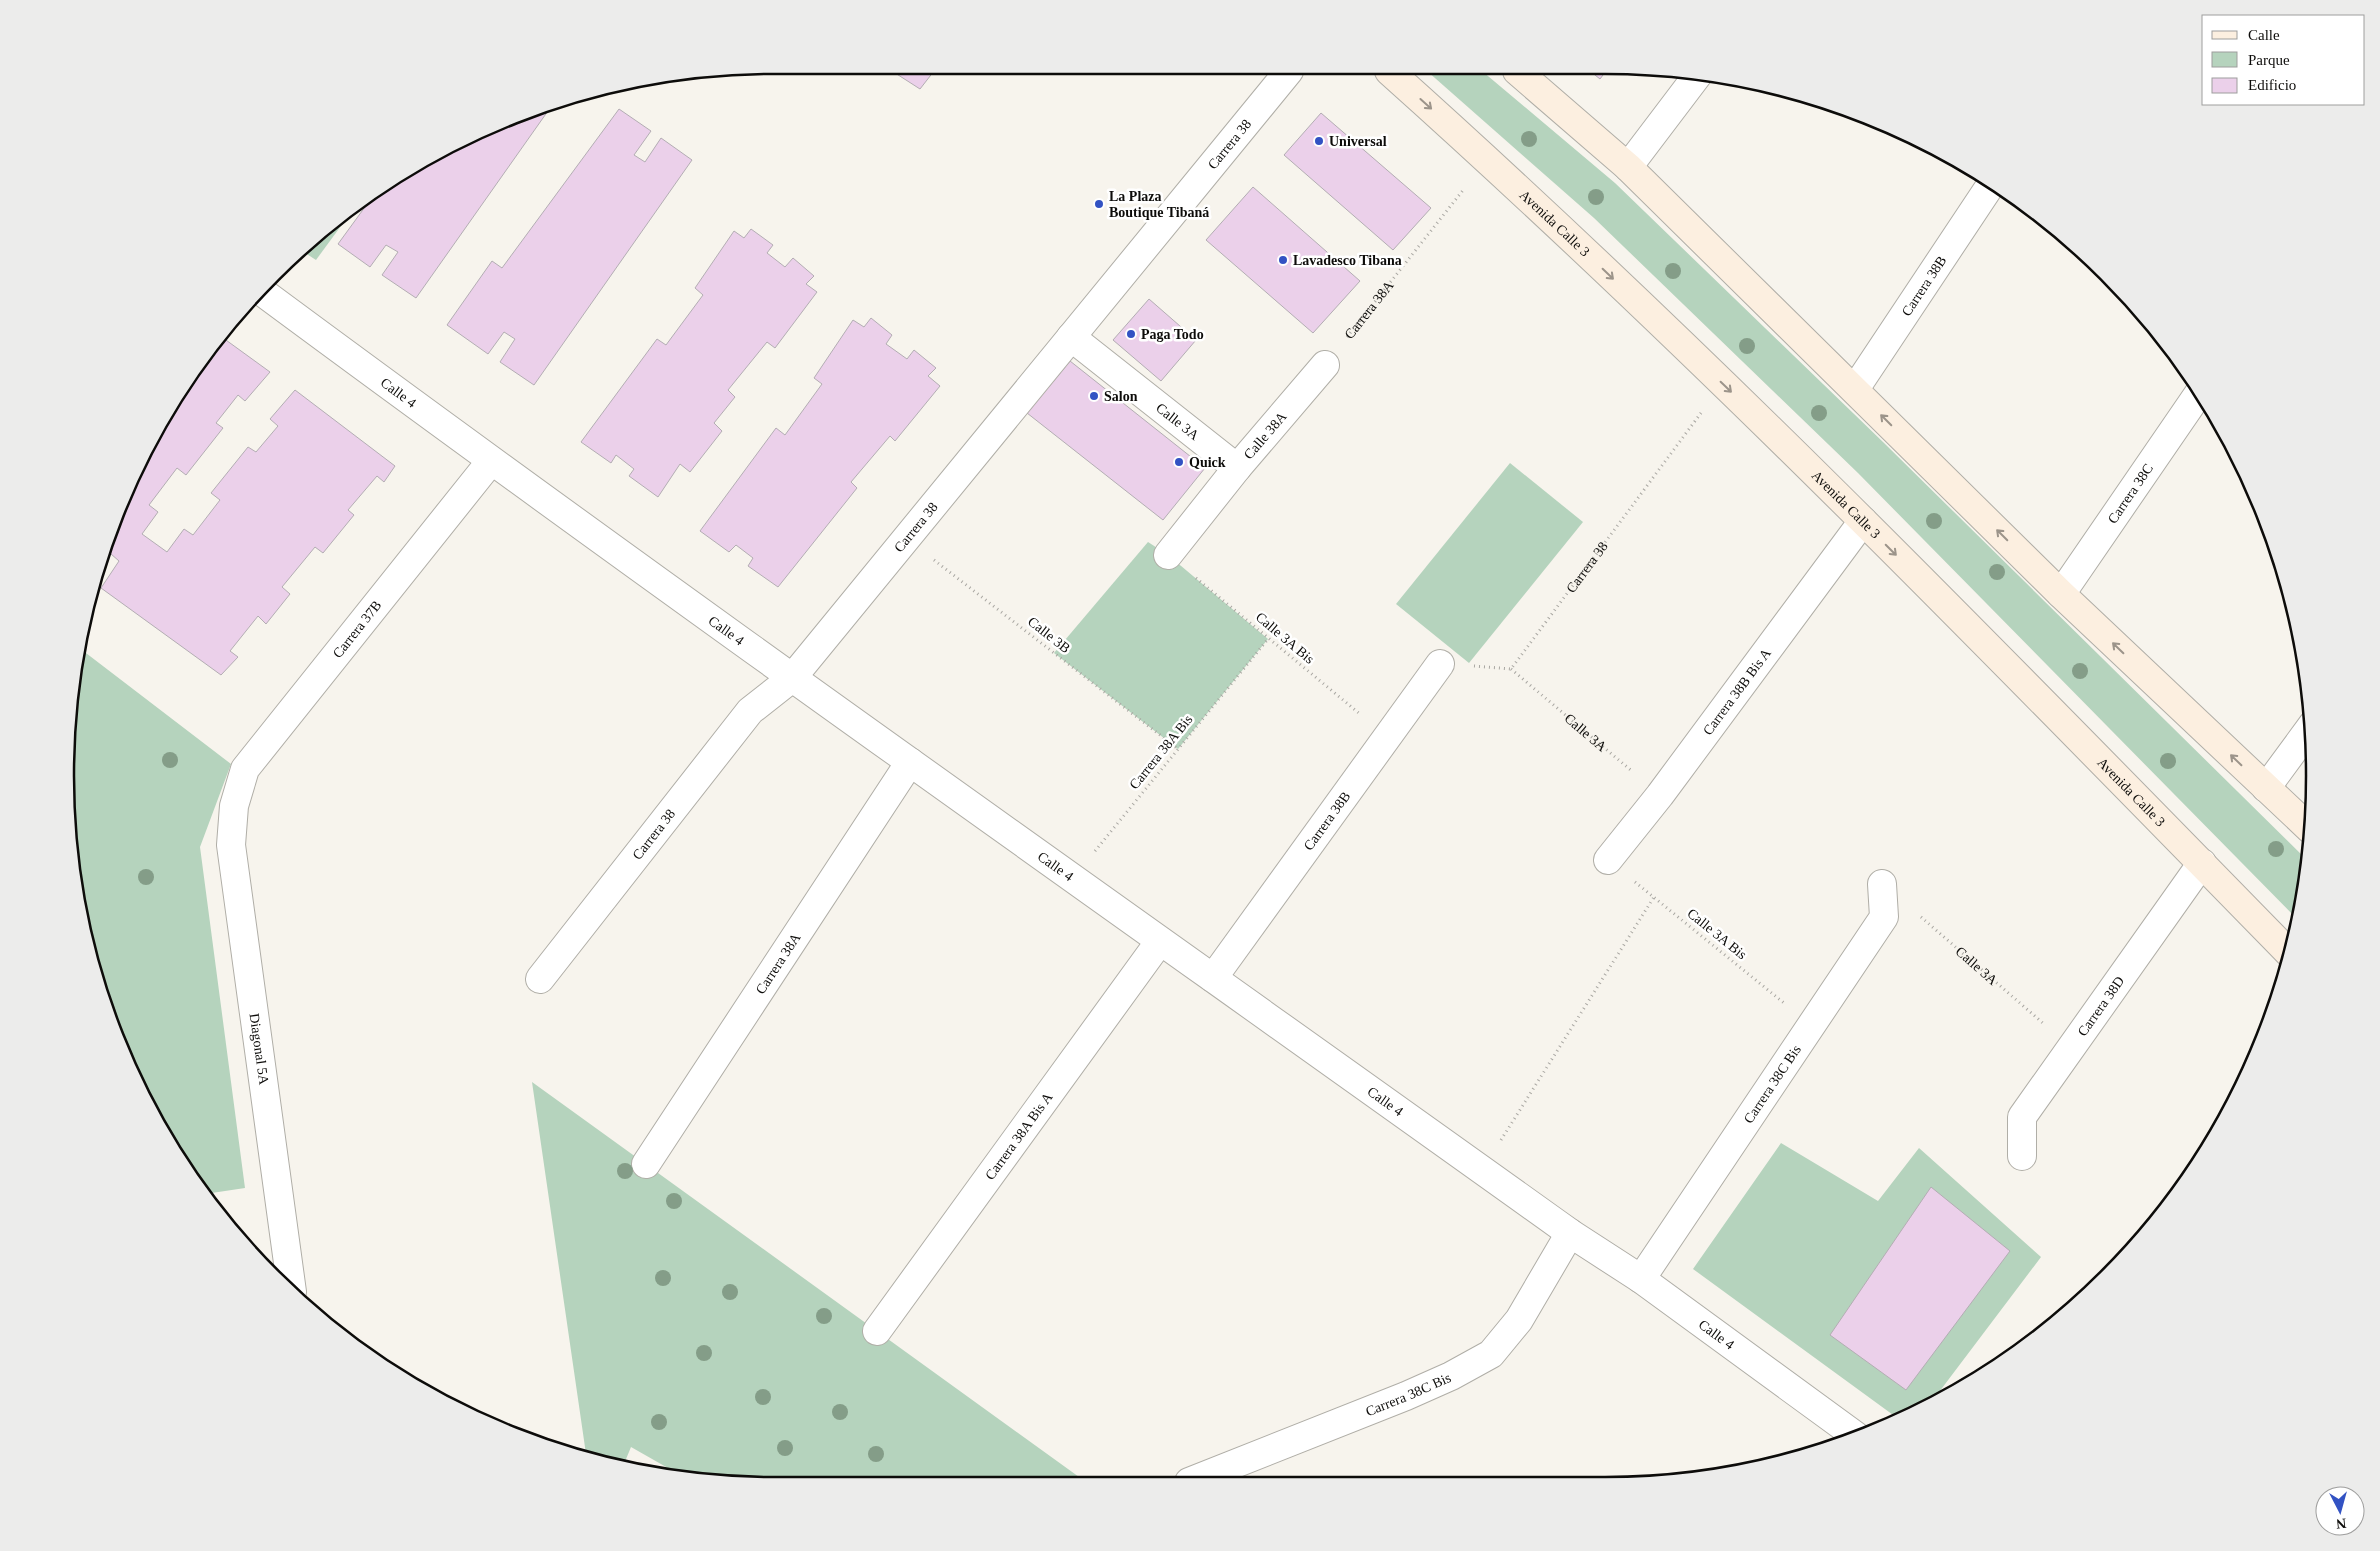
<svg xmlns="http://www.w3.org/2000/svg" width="2380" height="1551" font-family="Georgia,serif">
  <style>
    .green { fill: #b5d3bd }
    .building { fill: #ebd0ea; stroke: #b3adb3 }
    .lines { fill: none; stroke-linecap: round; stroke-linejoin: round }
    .minor-casing { stroke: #b0aea7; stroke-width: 30 }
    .secondary-casing { stroke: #b0aea7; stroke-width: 30 }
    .path { stroke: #a9a7a2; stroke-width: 3; stroke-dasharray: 1 4; stroke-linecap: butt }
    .minor { stroke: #fff; stroke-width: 28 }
    .secondary { stroke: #fcefe0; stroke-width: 28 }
    .tree { fill: #849d88 }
    .oneway { stroke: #9c948a }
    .poi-dot { fill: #3252c3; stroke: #fff; stroke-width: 2 }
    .labels { text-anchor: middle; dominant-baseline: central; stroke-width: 5; stroke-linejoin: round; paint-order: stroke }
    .poi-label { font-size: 14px; font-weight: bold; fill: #0d0c0a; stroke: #fff; text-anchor: start }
    .street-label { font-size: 14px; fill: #0d0c0a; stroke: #fff }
    .rim { fill: none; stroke: #0d0c0a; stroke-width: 2.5 }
  </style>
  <rect width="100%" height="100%" fill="#f7f4ed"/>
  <g class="green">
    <polygon points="1427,71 1482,71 1615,183 1883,442 2309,862 2297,919 1858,473 1594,218"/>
    <polygon points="360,200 316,260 299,249 307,242"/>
    <polygon points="1510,463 1583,522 1469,663 1396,604"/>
    <polygon points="1148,542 1168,555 1268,639 1178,749 1054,653"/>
    <polygon points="82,650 231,764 200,847 245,1188 205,1194 185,1170 119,1048 89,959 67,822 67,729"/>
    <polygon points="532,1082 1086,1482 689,1480 631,1447 624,1464 586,1454"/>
    <polygon points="1781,1143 1878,1201 1919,1148 2041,1257 1927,1408 1900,1420 1693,1269"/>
  </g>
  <g class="building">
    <polygon points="892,71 934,71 920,89"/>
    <polygon points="1590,71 1606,71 1600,79"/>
    <polygon points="555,101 416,298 382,275 398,252 386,245 370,267 338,244 381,185 547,103"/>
    <polygon points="619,109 651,131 634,155 645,162 661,138 692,160 534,385 500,362 515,339 504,332 488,354 447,325 492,261 502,268"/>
    <polygon points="1321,113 1431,208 1393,250 1284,155"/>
    <polygon points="1253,187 1360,281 1313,333 1206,240"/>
    <polygon points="751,229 773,245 767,253 785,267 793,258 814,276 806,284 817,292 775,348 767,342 728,390 735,397 714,423 722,431 690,472 680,464 658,497 629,476 634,469 616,455 611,463 581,442 657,339 666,345 703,295 695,288 734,231 744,238"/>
    <polygon points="1149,299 1196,340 1161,381 1113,340"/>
    <polygon points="871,318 892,335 886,344 907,359 914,350 936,368 928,376 940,386 895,441 890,436 851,482 857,488 778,587 748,566 753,558 736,545 729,552 700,531 776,428 785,435 822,384 814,378 853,320 864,327"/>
    <polygon points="219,335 270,372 245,401 238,395 216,423 223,428 186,475 177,468 149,505 158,512 142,534 167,552 184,529 193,535 220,500 211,493 248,447 256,452 278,426 270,419 295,390 395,466 384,482 377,476 348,510 354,515 323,553 315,547 282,587 290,594 266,624 258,616 230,651 238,657 221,675 101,588 119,561 103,547 160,421"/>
    <polygon points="1070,361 1205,468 1163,520 1027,413"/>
    <polygon points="1931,1187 2010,1251 1906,1390 1830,1335"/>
  </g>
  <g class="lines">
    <defs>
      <g id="minor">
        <polyline points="1628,167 1700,72"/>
        <path id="s5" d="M261 291C693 611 1133 920 1570 1233L1641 1279 1856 1436"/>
        <path id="s6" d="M1071 337 1237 468"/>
        <path id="s7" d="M1855 389 1992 183"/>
        <path id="s8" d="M1168 555 1237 468 1325 365"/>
        <path id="s9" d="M2061 594 2199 393"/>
        <polyline points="2266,788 2313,724"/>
        <path id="s10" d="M1608 860 1660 795 1863 521"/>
        <path id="s11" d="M1213 978 1440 664"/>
        <path id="s12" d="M540 979 750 711 792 678 1289 71"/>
        <path id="s13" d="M2022 1156V1117L2202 863"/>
        <path id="s14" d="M646 1164 910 762"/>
        <path id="s15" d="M1641 1279 1884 917 1882 884"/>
        <path id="s16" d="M292 1292 231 845 234 806 245 769 491 461"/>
        <path id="s17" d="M877 1331 1160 941"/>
        <path id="s18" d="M1189 1482 1406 1396 1451 1376 1491 1354 1519 1320 1570 1233"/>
      </g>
      <g id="secondary">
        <path id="s19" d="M1389 71C1702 351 1996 653 2289 953"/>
        <polyline points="1517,71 1628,167 2061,594 2310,829"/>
      </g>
    </defs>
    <use href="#minor" class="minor-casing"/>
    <use href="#secondary" class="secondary-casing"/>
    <g class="path">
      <path id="s1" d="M1347 337 1464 189"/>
      <polyline points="934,560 1178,749"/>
      <polyline points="1196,578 1360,714"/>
      <path id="s2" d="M1474 666 1511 669 1701 413"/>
      <path id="s3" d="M1511 669 1633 772"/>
      <polyline points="1095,851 1268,639"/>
      <polyline points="1635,882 1784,1003"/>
      <path id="s4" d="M1921 917 2044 1024"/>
      <polyline points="1501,1140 1654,897"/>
    </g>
    <use href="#minor" class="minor"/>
    <use href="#secondary" class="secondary"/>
  </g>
  <g class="tree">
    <circle cx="1529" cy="139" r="8"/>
    <circle cx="1596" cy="197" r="8"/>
    <circle cx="1673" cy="271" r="8"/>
    <circle cx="1747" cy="346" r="8"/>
    <circle cx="1819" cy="413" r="8"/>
    <circle cx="1934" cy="521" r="8"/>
    <circle cx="1997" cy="572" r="8"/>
    <circle cx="2080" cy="671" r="8"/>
    <circle cx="170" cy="760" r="8"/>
    <circle cx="2168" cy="761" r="8"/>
    <circle cx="2276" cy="849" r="8"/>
    <circle cx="146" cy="877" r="8"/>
    <circle cx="625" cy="1171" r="8"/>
    <circle cx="674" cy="1201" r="8"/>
    <circle cx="663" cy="1278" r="8"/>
    <circle cx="730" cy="1292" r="8"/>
    <circle cx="824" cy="1316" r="8"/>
    <circle cx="704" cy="1353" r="8"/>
    <circle cx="763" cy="1397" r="8"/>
    <circle cx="840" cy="1412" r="8"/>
    <circle cx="659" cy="1422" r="8"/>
    <circle cx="785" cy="1448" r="8"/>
    <circle cx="876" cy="1454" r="8"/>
  </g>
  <defs><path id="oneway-shaft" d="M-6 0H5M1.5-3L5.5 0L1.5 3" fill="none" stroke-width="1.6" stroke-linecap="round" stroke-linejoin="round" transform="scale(1.25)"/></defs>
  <g class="oneway">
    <use href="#oneway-shaft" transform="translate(1426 104) rotate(42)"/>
    <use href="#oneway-shaft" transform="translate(1608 274) rotate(44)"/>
    <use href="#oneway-shaft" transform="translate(1726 387) rotate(44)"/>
    <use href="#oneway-shaft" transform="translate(1886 420) rotate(-135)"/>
    <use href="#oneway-shaft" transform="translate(2002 535) rotate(-135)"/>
    <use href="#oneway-shaft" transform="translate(1891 550) rotate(45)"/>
    <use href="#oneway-shaft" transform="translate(2118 648) rotate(-136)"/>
    <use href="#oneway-shaft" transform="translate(2236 760) rotate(-136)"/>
  </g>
  <g class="poi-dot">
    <circle cx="1319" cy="141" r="5"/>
    <circle cx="1099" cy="204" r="5"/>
    <circle cx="1283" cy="260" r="5"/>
    <circle cx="1131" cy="334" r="5"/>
    <circle cx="1094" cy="396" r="5"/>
    <circle cx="1179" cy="462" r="5"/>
  </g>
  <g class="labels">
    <g class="poi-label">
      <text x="1329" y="141">Universal</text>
      <text x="1109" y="196">La Plaza<tspan x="1109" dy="16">Boutique Tibaná</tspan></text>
      <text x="1293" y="260">Lavadesco Tibana</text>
      <text x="1141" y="334">Paga Todo</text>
      <text x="1104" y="396">Salon</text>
      <text x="1189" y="462">Quick</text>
    </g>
    <g class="street-label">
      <text stroke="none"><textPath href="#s12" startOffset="1084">Carrera 38</textPath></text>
      <text stroke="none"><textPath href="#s19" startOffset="225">Avenida Calle 3</textPath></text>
      <text stroke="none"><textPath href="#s7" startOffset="124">Carrera 38B</textPath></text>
      <text stroke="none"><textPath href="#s1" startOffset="35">Carrera 38A</textPath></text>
      <text stroke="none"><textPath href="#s5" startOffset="171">Calle 4</textPath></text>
      <text stroke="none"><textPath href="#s6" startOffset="136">Calle 3A</textPath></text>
      <text stroke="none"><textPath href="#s8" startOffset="154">Calle 38A</textPath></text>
      <text stroke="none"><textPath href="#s9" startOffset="122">Carrera 38C</textPath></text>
      <text stroke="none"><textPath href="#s19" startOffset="630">Avenida Calle 3</textPath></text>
      <text stroke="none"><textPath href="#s12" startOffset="589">Carrera 38</textPath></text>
      <text stroke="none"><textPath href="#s2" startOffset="164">Carrera 38</textPath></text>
      <text stroke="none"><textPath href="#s16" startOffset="708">Carrera 37B</textPath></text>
      <text stroke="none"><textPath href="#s5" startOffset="576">Calle 4</textPath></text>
      <text transform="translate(1049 635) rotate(38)">Calle 3B</text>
      <text transform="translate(1285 638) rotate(40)">Calle 3A Bis</text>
      <text stroke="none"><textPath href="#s10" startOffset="212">Carrera 38B Bis A</textPath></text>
      <text stroke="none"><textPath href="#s3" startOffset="98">Calle 3A</textPath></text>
      <text transform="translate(1161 752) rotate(-51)">Carrera 38A Bis</text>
      <text stroke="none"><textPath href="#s19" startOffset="1035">Avenida Calle 3</textPath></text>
      <text stroke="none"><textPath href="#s11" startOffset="194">Carrera 38B</textPath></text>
      <text stroke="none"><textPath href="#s12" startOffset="184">Carrera 38</textPath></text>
      <text stroke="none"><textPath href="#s5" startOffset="981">Calle 4</textPath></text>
      <text transform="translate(1717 934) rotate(39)">Calle 3A Bis</text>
      <text stroke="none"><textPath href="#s14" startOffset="240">Carrera 38A</textPath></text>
      <text stroke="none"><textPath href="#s4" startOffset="74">Calle 3A</textPath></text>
      <text stroke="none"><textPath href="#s13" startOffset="175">Carrera 38D</textPath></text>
      <text transform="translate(259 1049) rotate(82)">Diagonal 5A</text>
      <text stroke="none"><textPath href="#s15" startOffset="235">Carrera 38C Bis</textPath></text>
      <text stroke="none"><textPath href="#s5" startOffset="1386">Calle 4</textPath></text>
      <text stroke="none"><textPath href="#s17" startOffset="241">Carrera 38A Bis A</textPath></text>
      <text stroke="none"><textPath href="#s5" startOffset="1791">Calle 4</textPath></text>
      <text stroke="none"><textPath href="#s18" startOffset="236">Carrera 38C Bis</textPath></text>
    </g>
  </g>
  <path d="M0 0H2380V1551H0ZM775 74H1605A701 701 0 0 1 2306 775V776A701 701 0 0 1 1605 1477H775A701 701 0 0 1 74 776V775A701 701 0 0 1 775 74Z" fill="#ececeb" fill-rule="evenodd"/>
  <path class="rim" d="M775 74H1605A701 701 0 0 1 2306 775V776A701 701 0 0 1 1605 1477H775A701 701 0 0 1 74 776V775A701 701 0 0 1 775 74Z"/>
  <rect x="2202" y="15" width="162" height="90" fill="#ffffff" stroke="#9e9e9d"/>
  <rect x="2212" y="31" width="25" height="8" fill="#fcefe0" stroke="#9e9e9d"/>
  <text x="2248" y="40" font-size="15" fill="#0d0c0a">Calle</text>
  <rect x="2212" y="52" width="25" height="15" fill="#b5d3bd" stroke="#9e9e9d"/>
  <text x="2248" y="65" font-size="15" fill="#0d0c0a">Parque</text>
  <rect x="2212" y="78" width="25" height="15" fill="#ebd0ea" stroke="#9e9e9d"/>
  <text x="2248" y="90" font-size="15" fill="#0d0c0a">Edificio</text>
  <g transform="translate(2340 1511) rotate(174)"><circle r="24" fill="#ffffff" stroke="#9e9e9d"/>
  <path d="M0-4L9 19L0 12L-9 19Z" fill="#3252c3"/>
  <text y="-8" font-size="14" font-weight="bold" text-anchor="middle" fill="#0d0c0a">N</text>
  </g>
</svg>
